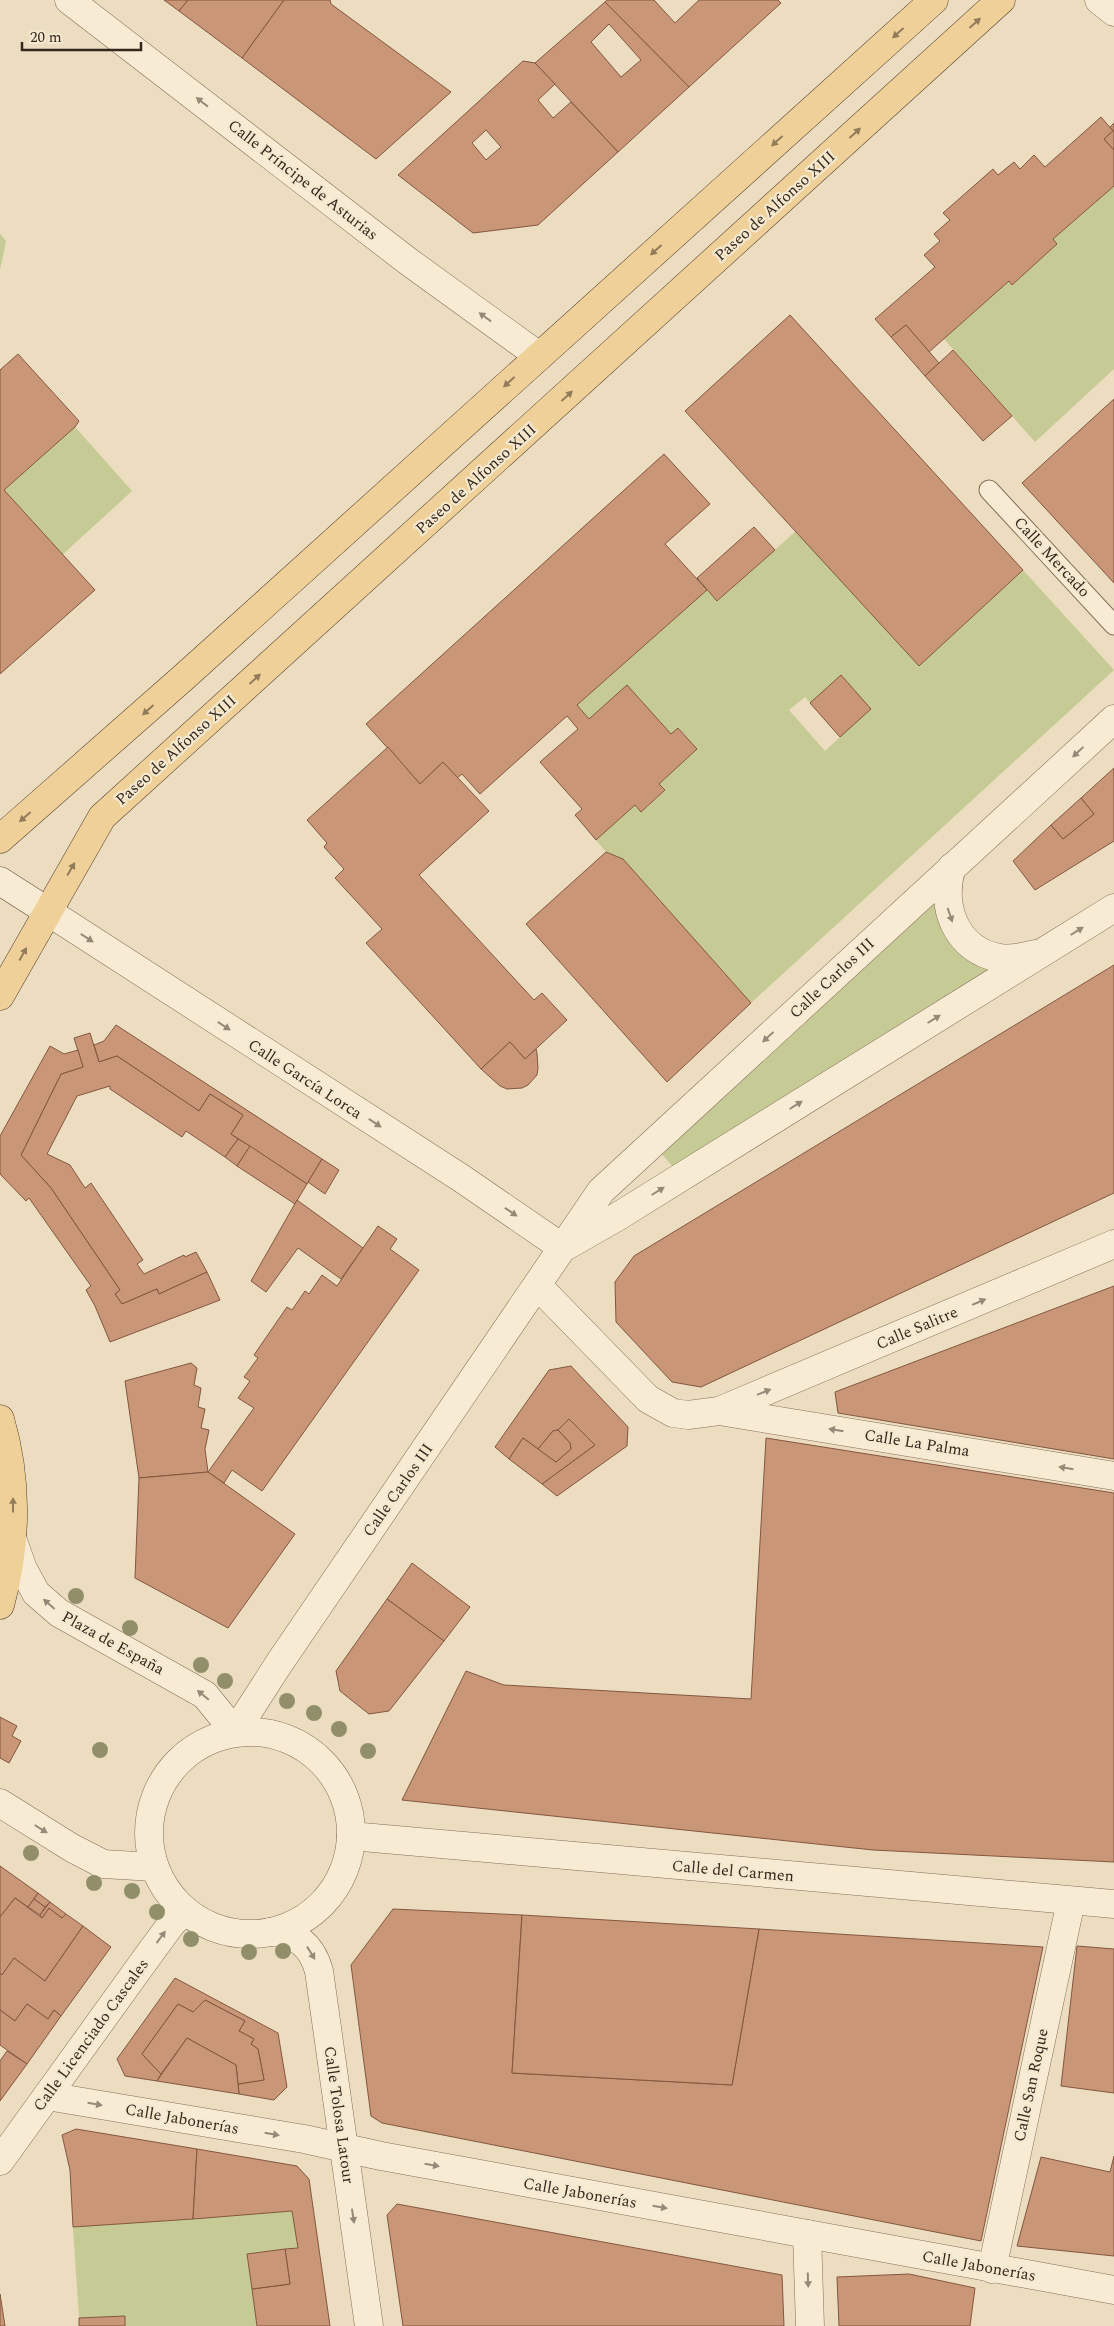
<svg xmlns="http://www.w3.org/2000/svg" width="1114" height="2326" font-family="Spectral,serif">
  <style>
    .green { fill: #c6ca94; fill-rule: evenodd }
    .building { fill: #c99677; stroke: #83573f; fill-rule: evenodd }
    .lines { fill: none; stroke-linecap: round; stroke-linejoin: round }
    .lane-casing { stroke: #846e59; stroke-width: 21 }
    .street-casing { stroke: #846e59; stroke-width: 29 }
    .secondary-casing { stroke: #664f3c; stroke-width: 29 }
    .primary-casing { stroke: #523d2d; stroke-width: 29 }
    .lane { stroke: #f7ebd3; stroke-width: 19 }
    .street { stroke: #f7ebd3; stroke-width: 28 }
    .secondary { stroke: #f7ebd3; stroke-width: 28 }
    .primary { stroke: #efd098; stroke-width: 28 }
    .tree { fill: #918f6a }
    .oneway { fill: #927c5a }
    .oneway2 { fill: #968978 }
    .labels { text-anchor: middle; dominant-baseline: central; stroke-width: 4.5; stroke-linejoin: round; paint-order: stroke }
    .street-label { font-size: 16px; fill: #34271d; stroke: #f4e8cf }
  </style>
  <rect width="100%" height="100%" fill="#ecddc0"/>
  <g class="green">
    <polygon points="1114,186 1114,369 1035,442 944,339 1009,281 1012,285 1057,244 1053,239"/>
    <polygon points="0,234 6,241 0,270"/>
    <polygon points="75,427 132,491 62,555 4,490"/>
    <path d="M796 531 919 666 1023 570 1114 670 751 1003 623 859 606 852 596 840 635 805 641 812 665 791 659 784 697 749 679 728 671 734 627 686 589 719 577 705 707 590 718 601ZM805 697 840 737 825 751 789 710Z"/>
    <polygon points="952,867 952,922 1015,959 682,1177 653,1144"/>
    <polygon points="292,2211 298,2248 247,2254 257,2326 125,2326 79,2318 73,2227"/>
  </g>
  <g class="building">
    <polygon points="164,0 188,0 179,11"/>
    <polygon points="188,0 284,0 242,58 179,11"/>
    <polygon points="284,0 330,0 331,4 451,92 376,159 242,58"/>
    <polygon points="607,0 654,0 675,23 699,0 778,0 781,3 689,87 605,2"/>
    <path d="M605 2 689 87 618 152 535 63ZM609 24 641 60 621 77 591 42Z"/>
    <path d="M523 61 535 63 555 84 538 100 553 118 571 102 618 152 538 225 473 233 398 175ZM486 130 501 147 486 160 472 143Z"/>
    <polygon points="1101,117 1113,131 1104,139 1114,150 1114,186 1053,239 1057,244 1012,285 1009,281 929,352 906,325 891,337 875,319 935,267 924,255 940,241 934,234 950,220 943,213 993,169 998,175 1014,162 1020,169 1034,155 1045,167"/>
    <polygon points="1114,123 1114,150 1104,139 1113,131 1110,127"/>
    <polygon points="790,315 1023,570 919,666 685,411"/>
    <polygon points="906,325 939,363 925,376 891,337"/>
    <polygon points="953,350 1012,416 983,441 925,376"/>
    <polygon points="18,354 79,421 75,427 4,490 95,590 0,674 0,370"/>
    <polygon points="1114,399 1114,583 1022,483"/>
    <polygon points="664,454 710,504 665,544 707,590 577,705 589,719 627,685 671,734 678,728 697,749 659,784 665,790 641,812 635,805 596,840 575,815 582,809 540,762 578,729 567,716 480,794 462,774 457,778 443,762 420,784 366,724"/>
    <polygon points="754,527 775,550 717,601 697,578"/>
    <polygon points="841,675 871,709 840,737 810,703"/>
    <polygon points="388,747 420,784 443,762 489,811 419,875 534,1000 542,993 567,1020 525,1059 510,1042 481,1069 366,943 382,929 335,878 344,869 324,847 327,843 307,820"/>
    <polygon points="1114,768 1114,841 1035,890 1013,861 1051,825 1063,839 1094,814 1081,798"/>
    <polygon points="1081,798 1094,814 1063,839 1051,825"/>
    <polygon points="606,852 623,859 751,1003 667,1082 526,924"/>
    <polygon points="1114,965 1114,1193 701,1387 672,1382 616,1322 615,1282 634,1256"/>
    <polygon points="116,1025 322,1159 307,1184 231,1134 243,1115 210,1094 199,1111 117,1056 99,1062 94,1045 104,1041"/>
    <polygon points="90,1033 99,1062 117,1056 199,1111 210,1094 243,1115 231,1134 238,1139 225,1157 186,1131 182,1137 110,1089 110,1086 77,1096 47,1154 70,1165 85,1188 91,1183 143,1260 137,1264 144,1274 184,1255 185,1257 196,1252 207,1272 159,1294 157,1289 122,1304 115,1294 120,1290 51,1188 21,1155 61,1074 83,1067 74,1038"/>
    <polygon points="510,1042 525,1059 536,1049 537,1053 538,1068 537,1075 528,1085 522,1088 507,1089 500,1086 481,1069"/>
    <polygon points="50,1046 64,1054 78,1050 83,1067 61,1074 21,1155 51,1188 120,1290 115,1294 122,1304 157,1289 159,1294 207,1272 220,1300 110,1342 95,1306 86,1290 91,1286 29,1198 26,1201 0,1174 0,1136"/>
    <polygon points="238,1139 250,1146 237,1166 225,1157"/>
    <polygon points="250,1146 307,1184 295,1204 237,1166"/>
    <polygon points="322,1159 339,1170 325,1194 308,1182"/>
    <polygon points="297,1200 363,1248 341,1279 298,1248 266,1292 251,1281"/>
    <polygon points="378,1226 397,1239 390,1249 419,1270 262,1491 232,1470 224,1483 208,1472 254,1408 238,1398 250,1381 244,1377 258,1358 254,1355 287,1307 292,1310 305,1291 309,1294 322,1275 337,1286"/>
    <polygon points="1114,1286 1114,1459 838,1413 835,1392"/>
    <polygon points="191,1363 197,1368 194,1385 201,1388 198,1407 205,1409 201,1428 209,1430 205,1449 208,1472 139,1478 125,1381"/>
    <polygon points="571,1366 628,1427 627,1446 557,1496 542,1484 595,1445 569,1419 558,1430 553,1431 538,1449 523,1438 509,1459 495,1447 549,1370"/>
    <polygon points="569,1419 595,1445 542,1484 509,1459 523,1438 556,1462 571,1449 570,1443 558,1430"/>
    <polygon points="558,1430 570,1443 571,1449 556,1462 538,1449 553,1431"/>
    <polygon points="766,1438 1114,1493 1114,1862 873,1850 402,1800 466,1671 504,1685 751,1699"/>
    <polygon points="208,1472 295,1534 228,1628 135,1578 139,1478"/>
    <polygon points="412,1563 470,1607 444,1641 387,1599"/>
    <polygon points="387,1599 444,1641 389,1711 369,1714 340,1691 336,1671"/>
    <polygon points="0,1717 17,1726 12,1736 21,1741 9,1763 0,1758"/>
    <polygon points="0,1866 38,1893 28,1907 15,1898 0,1917"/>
    <polygon points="38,1893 50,1902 45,1907 34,1899"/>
    <polygon points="15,1898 42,1918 49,1908 62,1918 66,1914 83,1926 45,1981 14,1958 2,1975 0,1973 0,1917"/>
    <polygon points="34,1899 45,1907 40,1915 28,1907"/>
    <polygon points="50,1902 66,1914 62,1918 49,1908 42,1918 40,1915"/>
    <polygon points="393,1909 522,1915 512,2073 732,2085 759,1929 1043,1947 981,2241 382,2123 371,2116 351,1965"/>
    <polygon points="522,1915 759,1929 732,2085 512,2073"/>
    <polygon points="83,1926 111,1947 61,2016 54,2010 48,2019 27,2004 15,2021 0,2010 0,1973 2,1975 14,1958 45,1981"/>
    <polygon points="1077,1946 1114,1949 1114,2093 1061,2086"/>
    <polygon points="175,1978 278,2033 287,2087 274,2100 239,2094 238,2084 264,2080 258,2049 251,2044 254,2039 239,2031 245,2021 205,2000 193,2012 178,2004 142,2054 161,2074 157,2081 125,2076 117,2059"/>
    <polygon points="205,2000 245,2021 239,2031 254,2039 251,2044 258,2049 264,2080 238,2084 236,2065 187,2038 161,2074 142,2054 178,2004 193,2012"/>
    <polygon points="27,2004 48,2019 54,2010 61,2016 27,2064 0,2045 0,2010 15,2021"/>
    <polygon points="187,2038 236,2065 239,2094 157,2081"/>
    <polygon points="7,2051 27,2064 0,2101 0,2061"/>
    <polygon points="76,2129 197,2149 193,2219 73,2227 70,2170 62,2135"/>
    <polygon points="197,2149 297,2166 309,2179 330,2326 257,2326 252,2289 290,2284 285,2249 298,2248 292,2211 193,2219"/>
    <polygon points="1114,2156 1114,2256 1017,2246 1041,2157 1110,2172"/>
    <polygon points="397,2204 782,2275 784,2326 403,2326 387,2215"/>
    <polygon points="285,2249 290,2284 252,2289 247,2254"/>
    <polygon points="909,2274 975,2288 970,2326 839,2326 837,2277"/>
    <polygon points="0,2294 5,2326 0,2326"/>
    <polygon points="125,2316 125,2326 79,2326 79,2318"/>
  </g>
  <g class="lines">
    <defs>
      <polyline id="lane" points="989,490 1114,625"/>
      <g id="street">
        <polyline points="69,0 409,262 539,356"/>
        <polyline points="1099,0 1114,12"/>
        <path d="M952 867C939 905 956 951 1000 958 1012 960 1023 957 1035 954"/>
        <polyline points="47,911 461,1178 563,1248"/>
        <polyline points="568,1245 617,1217 1114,908"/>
        <polyline points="538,1286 648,1399 673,1413 688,1415 719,1411 1114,1244"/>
        <polyline points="719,1411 1114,1476"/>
        <polyline points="12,1538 23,1569 36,1593 59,1613 205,1695 235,1732"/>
        <circle cx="250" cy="1833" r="101"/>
        <polyline points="235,1732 280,1662 601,1191 1114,719"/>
        <polyline points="0,1803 72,1848 103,1864 154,1867"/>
        <polyline points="351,1836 1114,1904"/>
        <path d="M270 1932C297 1933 312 1946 319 1971L369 2326"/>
        <polyline points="47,2096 304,2139 381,2156 1114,2290"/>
        <polyline points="0,2161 150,1953 172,1923 185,1911"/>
        <polyline points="807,2234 810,2326"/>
        <polyline points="992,2269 1071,1901"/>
      </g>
      <polyline id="secondary" points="0,881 47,911"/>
      <g id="primary">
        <polyline points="0,839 184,677 934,0"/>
        <polyline points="0,996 102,817 1001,0"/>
        <path d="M0 1419C18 1480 17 1545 0 1605"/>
      </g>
    </defs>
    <use href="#lane" class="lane-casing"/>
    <use href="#street" class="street-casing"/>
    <use href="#secondary" class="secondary-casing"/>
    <use href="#primary" class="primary-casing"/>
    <use href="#lane" class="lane"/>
    <use href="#street" class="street"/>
    <use href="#secondary" class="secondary"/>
    <use href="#primary" class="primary"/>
  </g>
  <g class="tree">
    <circle cx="76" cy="1596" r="8"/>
    <circle cx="130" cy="1628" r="8"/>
    <circle cx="201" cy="1665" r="8"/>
    <circle cx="225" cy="1681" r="8"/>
    <circle cx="287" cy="1701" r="8"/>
    <circle cx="314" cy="1713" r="8"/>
    <circle cx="339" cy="1729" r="8"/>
    <circle cx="100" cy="1750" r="8"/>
    <circle cx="368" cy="1751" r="8"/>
    <circle cx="31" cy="1853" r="8"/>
    <circle cx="94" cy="1883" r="8"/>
    <circle cx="132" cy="1891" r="8"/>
    <circle cx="157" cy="1912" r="8"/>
    <circle cx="191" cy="1939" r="8"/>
    <circle cx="283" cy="1951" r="8"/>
    <circle cx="249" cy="1952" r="8"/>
  </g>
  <defs><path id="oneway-solid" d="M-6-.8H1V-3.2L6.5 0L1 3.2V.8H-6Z" transform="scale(1.25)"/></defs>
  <g class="oneway">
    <use href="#oneway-solid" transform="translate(975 23) rotate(-42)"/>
    <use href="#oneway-solid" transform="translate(898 33) rotate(138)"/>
    <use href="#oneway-solid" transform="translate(855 133) rotate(-42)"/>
    <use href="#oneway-solid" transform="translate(777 141) rotate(138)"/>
    <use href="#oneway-solid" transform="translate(656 250) rotate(138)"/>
    <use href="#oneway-solid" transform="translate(509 382) rotate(138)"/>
    <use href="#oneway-solid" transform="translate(567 396) rotate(-42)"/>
    <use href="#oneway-solid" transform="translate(255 679) rotate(-42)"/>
    <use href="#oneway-solid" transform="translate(148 710) rotate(138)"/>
    <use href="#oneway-solid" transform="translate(25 817) rotate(139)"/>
    <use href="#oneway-solid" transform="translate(71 869) rotate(-60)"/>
    <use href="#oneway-solid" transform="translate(23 954) rotate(-61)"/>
    <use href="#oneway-solid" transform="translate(13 1505) rotate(-90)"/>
  </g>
  <g class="oneway2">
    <use href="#oneway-solid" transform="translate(202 102) rotate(-142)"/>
    <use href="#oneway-solid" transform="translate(485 317) rotate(-144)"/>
    <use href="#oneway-solid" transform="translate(1078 752) rotate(137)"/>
    <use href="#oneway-solid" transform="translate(950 915) rotate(71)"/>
    <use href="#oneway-solid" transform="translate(1077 931) rotate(-32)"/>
    <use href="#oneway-solid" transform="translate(87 938) rotate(33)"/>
    <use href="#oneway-solid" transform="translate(934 1019) rotate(-32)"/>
    <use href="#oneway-solid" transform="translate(224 1026) rotate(33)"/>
    <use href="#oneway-solid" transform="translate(768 1037) rotate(137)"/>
    <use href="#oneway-solid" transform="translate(796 1105) rotate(-32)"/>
    <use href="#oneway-solid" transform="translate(375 1123) rotate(33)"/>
    <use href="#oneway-solid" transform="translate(658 1191) rotate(-32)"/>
    <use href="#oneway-solid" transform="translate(511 1212) rotate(34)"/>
    <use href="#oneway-solid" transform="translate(979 1302) rotate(-23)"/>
    <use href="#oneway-solid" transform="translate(764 1392) rotate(-22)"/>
    <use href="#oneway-solid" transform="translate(836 1430) rotate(-171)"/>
    <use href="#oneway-solid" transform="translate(1066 1468) rotate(-171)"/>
    <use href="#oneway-solid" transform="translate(49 1604) rotate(-139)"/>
    <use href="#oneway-solid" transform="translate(203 1695) rotate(-141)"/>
    <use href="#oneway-solid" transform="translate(41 1829) rotate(32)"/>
    <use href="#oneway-solid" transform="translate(161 1937) rotate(-54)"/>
    <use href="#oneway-solid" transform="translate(311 1953) rotate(58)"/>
    <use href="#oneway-solid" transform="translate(95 2104) rotate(10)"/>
    <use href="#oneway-solid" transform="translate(272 2134) rotate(10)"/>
    <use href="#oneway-solid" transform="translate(432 2165) rotate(10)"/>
    <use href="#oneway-solid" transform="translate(660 2207) rotate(10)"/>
    <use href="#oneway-solid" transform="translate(353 2216) rotate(82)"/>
    <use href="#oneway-solid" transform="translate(808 2280) rotate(88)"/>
  </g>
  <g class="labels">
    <g class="street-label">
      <text transform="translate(303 180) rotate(38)">Calle Príncipe de Asturias</text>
      <text transform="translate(775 206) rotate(-42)">Paseo de Alfonso XIII</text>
      <text transform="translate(476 479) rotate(-42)">Paseo de Alfonso XIII</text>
      <text transform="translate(1052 557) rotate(47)">Calle Mercado</text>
      <text transform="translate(176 750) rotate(-42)">Paseo de Alfonso XIII</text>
      <text transform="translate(832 978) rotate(-43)">Calle Carlos III</text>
      <text transform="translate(305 1079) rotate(33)">Calle García Lorca</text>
      <text transform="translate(917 1328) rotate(-23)">Calle Salitre</text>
      <text transform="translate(917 1443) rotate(9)">Calle La Palma</text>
      <text transform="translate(398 1490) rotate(-55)">Calle Carlos III</text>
      <text transform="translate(113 1643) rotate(29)">Plaza de España</text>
      <text transform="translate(733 1871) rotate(5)">Calle del Carmen</text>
      <text transform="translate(91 2035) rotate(-54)">Calle Licenciado Cascales</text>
      <text transform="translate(1031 2085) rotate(-78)">Calle San Roque</text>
      <text transform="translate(339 2115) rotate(82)">Calle Tolosa Latour</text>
      <text transform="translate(182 2119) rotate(10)">Calle Jabonerías</text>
      <text transform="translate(580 2193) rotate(10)">Calle Jabonerías</text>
      <text transform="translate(979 2266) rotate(10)">Calle Jabonerías</text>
    </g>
  </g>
  <path d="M22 42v8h119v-8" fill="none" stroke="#34271d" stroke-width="2.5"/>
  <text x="30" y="42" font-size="15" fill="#34271d" stroke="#f4e8cf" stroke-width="4" paint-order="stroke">20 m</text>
</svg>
